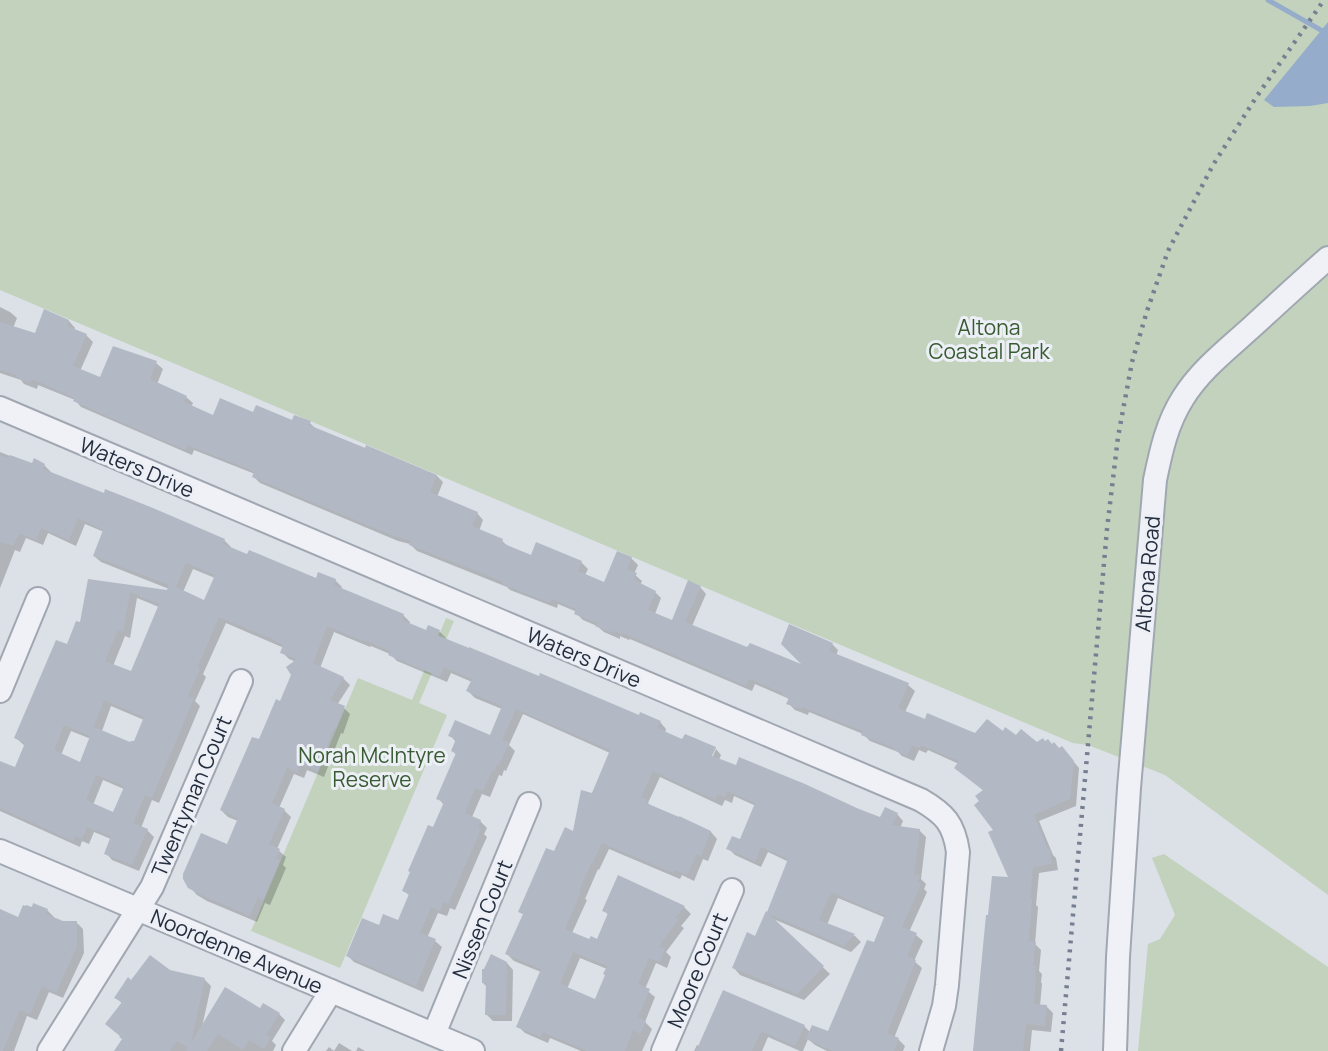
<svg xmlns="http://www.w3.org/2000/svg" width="1328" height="1051" font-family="Manrope,sans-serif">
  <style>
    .green { fill: #c2d2bd }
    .water { fill: #95adca }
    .shadow { fill: #0003; fill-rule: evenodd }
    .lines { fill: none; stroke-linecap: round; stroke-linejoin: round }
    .stream { stroke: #95adca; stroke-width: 5 }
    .building { fill: #b3b9c4; fill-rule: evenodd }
    .minor-casing { stroke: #a1a7b1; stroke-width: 26 }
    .minor { stroke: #eff1f6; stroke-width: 22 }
    .rail { stroke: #757f91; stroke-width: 4.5; stroke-dasharray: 3 6; stroke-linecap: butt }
    .labels { text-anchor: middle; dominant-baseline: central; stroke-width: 6; stroke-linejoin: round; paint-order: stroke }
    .park-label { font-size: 21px; fill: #385b32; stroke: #eceff5 }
    .street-label { font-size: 21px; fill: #252e3e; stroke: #eceff5 }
  </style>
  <rect width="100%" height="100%" fill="#dce0e7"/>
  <g class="green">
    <polygon points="0,0 1328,0 1328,895 1165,775 1088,745 1073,743 0,290"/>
    <polygon points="446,618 454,621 419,703 447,715 340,968 251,931 358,678 412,700"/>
    <polygon points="1164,854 1328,967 1328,1051 1138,1051 1148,944 1160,939 1175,915 1152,858"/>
  </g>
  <polygon class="water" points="1328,22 1328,103 1310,106 1274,107 1264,100"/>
  <g class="shadow">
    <polygon points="0,307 10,312 17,318 13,328 35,335 69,321 75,328 74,330 86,335 93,342 80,371 101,379 114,348 156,363 163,369 157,384 186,397 193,403 191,407 214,417 254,414 293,422 310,423 316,429 437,476 443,482 437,497 477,513 483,520 479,531 502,541 510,548 532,557 581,562 588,569 585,575 605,584 631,558 638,565 634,574 642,581 640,585 655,592 661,598 655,614 672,621 700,587 706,594 692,626 748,649 807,669 832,644 838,650 836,656 908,685 915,691 905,712 925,721 976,735 1003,733 1037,744 1052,745 1060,749 1062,748 1079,768 1076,806 1039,821 1053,855 1056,858 1058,870 1039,873 1036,905 1038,907 1035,944 1041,950 1039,971 1042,974 1041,982 1042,984 1040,1006 1047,1007 1053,1013 1051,1032 1032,1030 1030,1051 974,1051 1010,879 996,830 981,801 984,791 956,768 959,764 928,750 926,753 919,750 914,761 902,756 898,752 870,741 863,734 809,712 808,715 795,710 788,703 790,700 787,698 755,684 752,691 630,639 629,640 620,636 620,639 604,632 597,626 583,620 576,613 577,612 558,604 557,608 510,590 507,587 417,551 410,544 398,541 260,483 254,477 255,474 194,450 192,455 81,407 75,400 38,385 37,389 24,384 21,380 0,373"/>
    <path d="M0 452 32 465H44L51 472 50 473 224 540 231 547 230 549 317 580H335L342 587 341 589 403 615 410 622 409 624 427 632 439 631 446 638 445 640 640 717 660 722 666 729 665 733 683 741 715 748 716 749H713L710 763 716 749 721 755 719 760 881 819 897 814 903 821 900 828 919 830 926 837 921 879 926 884 924 889 927 892 909 932 916 935 923 941 914 961 922 968 894 1038 898 1039 905 1046 903 1051H827L815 1045 808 1039 803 1051H800L768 1037 762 1051H694L697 1045 699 1046 723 992 804 1026 811 1033H829L874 944 886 918 838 898 827 925 855 936 861 942 851 952 771 918 830 974 804 1000 740 975 734 968 755 938 768 915 789 862 768 852 761 867 735 855 728 848 741 841 756 806 734 796 732 803 725 800 722 806 660 777 648 803 653 808 680 818 711 832 717 839 708 861 703 859 694 881 682 875 680 879 609 849 599 870 598 869 585 899 587 900 572 933 590 941H598L609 915 604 911 618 877 684 907 691 914 681 926 684 928 666 952 671 957 667 968 656 963 645 989 655 997 645 1022 652 1029 642 1051H581L550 1038 548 1043 525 1033 518 1026 541 972 514 961 507 954 524 915 520 912 555 853 574 833 593 794 610 753 523 714 509 745 515 751 506 771 504 770 502 776 499 775 490 797 482 794 472 817 480 821 487 828 484 834 487 837 481 850 455 910 450 908 447 916 438 913 427 938 435 941 442 947 423 992 354 962 347 955 380 927 399 922 410 896 404 891 444 805 438 798 457 755 452 751 456 742 450 735 491 737 502 709 475 698 468 691 472 682 451 673 447 682 397 661 390 654 371 646 370 647 334 632 320 668 343 678 350 685 337 705 344 708 350 714 343 734 341 733 324 777 307 770 304 778 294 774 279 808 284 810 291 817 277 849 286 857 283 865 286 868 270 905 265 903 257 922 207 901 197 895 190 887 228 846 238 821 228 817 221 810 281 703 296 662 289 659 282 652 284 648 226 623 203 674 206 677 195 701 200 706 159 803 152 800 141 828 147 830 154 837 139 871 112 860 106 853 111 839 94 832 89 844 82 841 80 847 0 811V762L16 769 25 746 16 738 67 646 82 624 89 581 168 592 169 589 101 562 94 556 104 532 85 524 76 546 48 533 43 545 26 538 20 552 15 550 0 588ZM193 569 215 578 205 602 183 592ZM137 598 159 607 132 673 113 666 125 636 130 638ZM111 706 144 720 135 743 131 744 102 731ZM71 731 91 739 81 764 61 755ZM103 780 124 789 114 814 93 805ZM580 958 607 969V975L595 1001 567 989Z"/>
    <polygon points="47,910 54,917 53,918 63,923 76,922 83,929 84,953 63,998 49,992 37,1020 27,1016 14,1051 0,1051 0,911 19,919"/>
    <polygon points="507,963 513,970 512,1021 493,1021 486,1014 487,987 483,983"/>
    <polygon points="169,972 205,980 211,986 202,1027 260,1010 279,1014 285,1020 272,1041 276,1045 273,1051 116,1051 124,1039 123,1004 116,998 131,982"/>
    <polygon points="339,1043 352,1051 326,1051 329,1047 334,1051"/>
    <polygon points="358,1047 365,1051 356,1051"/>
  </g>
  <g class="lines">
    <polyline class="stream" points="1268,0 1328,34"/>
  </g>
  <g class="building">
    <polygon points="44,309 69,320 67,326 87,334 73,366 100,377 113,346 157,361 150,379 187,396 184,402 213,415 220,398 253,412 256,405 292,420 294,415 311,421 309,425 365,448 366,445 437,475 430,492 478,512 472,526 503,539 502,543 531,555 536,542 582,561 578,571 604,582 617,551 632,557 627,569 637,573 634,580 656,591 648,610 672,620 688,580 701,586 685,622 747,647 750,643 801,664 781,644 789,624 833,643 829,651 909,683 898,708 925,719 927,713 975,733 987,719 1003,731 1005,727 1016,735 1021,729 1037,742 1043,738 1045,741 1048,739 1052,744 1054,742 1059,748 1062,746 1074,761 1070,799 1034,815 1048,850 1050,850 1052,864 1033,867 1030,899 1032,899 1029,941 1036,942 1033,965 1036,966 1035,976 1036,976 1034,1004 1047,1005 1045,1026 1026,1024 1023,1051 973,1051 986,915 988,915 992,876 1008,877 988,832 993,830 974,805 979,801 975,796 983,790 954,768 959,761 921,745 920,748 912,745 907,756 894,750 894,748 861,735 863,731 802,707 801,709 786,704 789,698 782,695 783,693 749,679 746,686 623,633 623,635 614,631 613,633 595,626 597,623 574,614 576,609 552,599 550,603 502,584 503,582 479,572 409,545 411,541 391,535 252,477 254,472 246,468 187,445 185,450 73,401 75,398 32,379 30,383 16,377 17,375 0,370 0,322 35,333"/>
    <path d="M0 455 8 458 10 455 32 463 34 458 45 464 43 469 104 493 105 489 153 508 225 539 223 544 247 554 249 550 316 578 318 572 336 579 334 585 404 614 402 620 426 630 428 625 440 630 437 635 469 648V647L539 676 540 673 639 715 640 712 661 721 657 728 682 739 685 734 716 747 712 756 736 765 739 757 805 784 859 809 880 817 885 807 898 813 892 825 920 829 914 874 920 876 917 882 921 884 902 927 917 933 907 956 916 960 887 1033 899 1038 894 1051H833L806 1039 812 1025 828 1031 867 940 874 942 885 915 879 913 880 909 877 912 831 892 819 920 855 934 844 946 769 914 824 966 797 994 732 968 747 932 755 936 766 911 767 912 788 859 761 847 755 861 726 849 732 836 740 839 755 803 727 791 725 797 718 794 715 800 653 771 641 797 648 800 646 803 679 817V816L711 831 701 856 697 854 687 875 675 870 673 873 602 843 592 864H591L579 891 581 892 565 929 589 939 591 936 597 939 608 913 602 911 618 875 685 906 675 918 678 920 659 946 665 949 660 962 649 958 638 984 650 989 638 1017 646 1021 640 1034 633 1030 625 1051H587L543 1032 541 1037 516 1027 541 969 505 954 523 914 518 912 546 848 554 851 565 827 573 831 581 790 592 793 610 750 516 709 502 740 509 743 499 765 497 764 495 770 493 769 483 791 475 788 465 813 481 820 478 828 481 829 475 843 448 904 444 902 440 911 431 907 420 933 436 939 416 986 346 956 362 918 379 925 383 914 398 920 409 894 402 891 410 872 408 871 428 825 433 827 444 802 436 799 456 753 451 751 456 739 448 736 455 720 490 735 502 706 466 691 472 679 444 667 440 677 388 655 390 651 364 640 363 641 327 626 313 663 344 677 330 700 345 706 336 728H334L318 771 300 764 297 772 287 768 272 803 285 809 269 844 280 849 276 858 280 860 263 900 258 897 250 916 199 894 188 888 183 879V874L201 833 227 844 238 818 220 810 252 737 259 739 276 699 280 701 291 675 286 667 297 659 280 653 283 645 270 638 219 617 197 668 200 669 188 696 194 698 152 798 145 795 133 823 148 829 132 865 104 854 111 836 87 827 82 839 75 836 73 841 0 808V761L15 767 25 743 14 738 56 640 67 644 76 621 80 622 88 579 167 590 169 585 93 556 103 530 78 518 69 540 41 528 36 540 19 533 13 546 0 541ZM186 563 215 575 204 600 176 587ZM130 592 159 604 131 671 105 661 118 630 123 632ZM104 700 144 717 134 741H131L130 742 94 727 91 734ZM64 725 90 736 80 762 54 750ZM96 775 122 785 121 786 124 787 113 812 86 800ZM573 952 607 966 603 974 605 975 595 999 560 984Z"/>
    <polygon points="33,903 48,909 46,914 63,921 77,921 77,946 56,993 42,986 30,1014 20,1010 3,1051 0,1051 0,909 18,917 23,905 25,906 26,905 32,907"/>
    <polygon points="491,954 507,962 506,1015 485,1015 486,983 482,983 482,969 484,969"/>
    <polygon points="150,955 170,970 205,978 191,1043 225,987 260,1008 263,1003 280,1013 266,1035 271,1038 264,1049 249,1040 243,1050 218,1034 207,1051 186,1051 188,1048 177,1041 170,1051 114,1051 122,1039 119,1037 120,1036 105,1024 122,1002 114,998 128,977 131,980"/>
    <polygon points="723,990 805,1025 795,1046 761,1031 752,1051 696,1051"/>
  </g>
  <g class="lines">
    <defs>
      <g id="minor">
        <path d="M0 408 921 800C945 814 954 824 958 852L947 985 944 1006 931 1051"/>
        <polyline points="0,691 38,599"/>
        <polyline points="0,851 473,1051"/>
        <polyline points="434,1034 529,804"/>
        <polyline points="49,1051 152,887 241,681"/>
        <polyline points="294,1051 331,991"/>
        <polyline points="663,1051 732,890"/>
        <path d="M1115 1051 1118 957 1129 788 1155 480C1161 451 1167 423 1183 398 1201 369 1229 348 1253 326 1278 303 1303 280 1328 258"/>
      </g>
    </defs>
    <use href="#minor" class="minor-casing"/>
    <use href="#minor" class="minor"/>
    <polyline class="rail" points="1061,1051 1107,529 1118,437 1132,362 1147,311 1168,251 1213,165 1257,96 1324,0"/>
  </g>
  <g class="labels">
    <g class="park-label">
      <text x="989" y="327">Altona<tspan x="989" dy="24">Coastal Park</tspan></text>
      <text x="372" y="755">Norah McIntyre<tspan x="372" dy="24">Reserve</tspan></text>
    </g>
    <g class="street-label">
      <text transform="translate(137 467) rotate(23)">Waters Drive</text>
      <text transform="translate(1147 574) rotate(-85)">Altona Road</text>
      <text transform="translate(584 657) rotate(23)">Waters Drive</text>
      <text transform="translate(191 796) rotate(-67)">Twentyman Court</text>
      <text transform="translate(482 919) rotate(-68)">Nissen Court</text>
      <text transform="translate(237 951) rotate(23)">Noordenne Avenue</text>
      <text transform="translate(697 970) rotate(-67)">Moore Court</text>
    </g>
  </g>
</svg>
